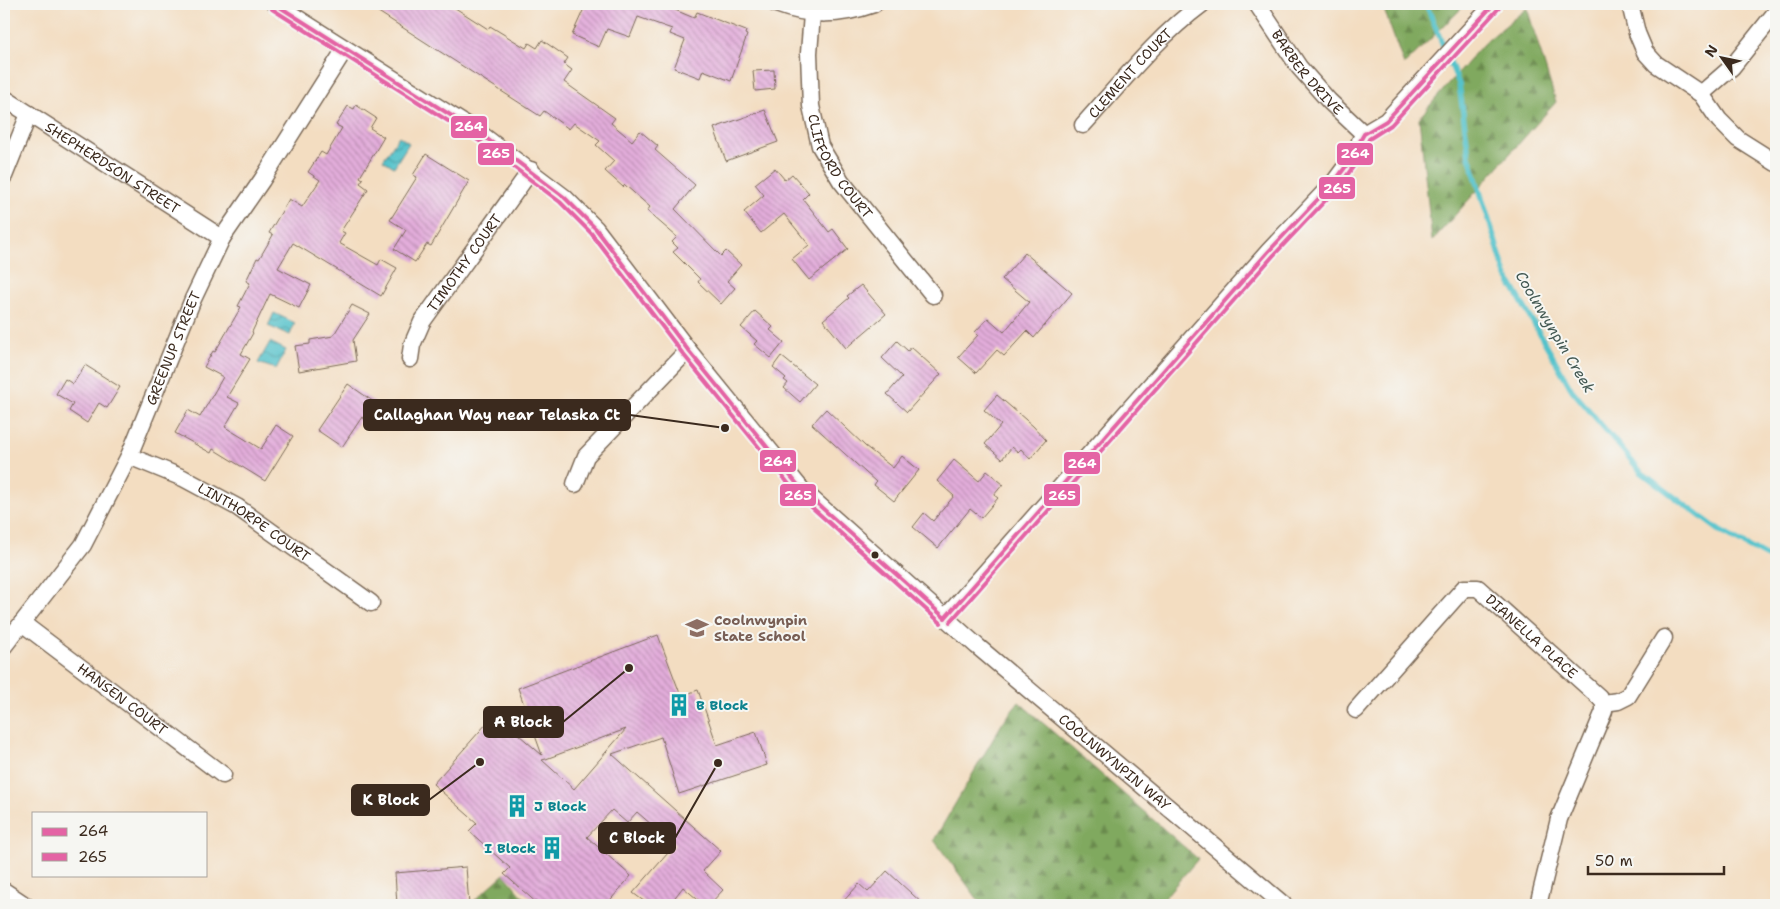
<svg xmlns="http://www.w3.org/2000/svg" width="1780" height="909" font-family="'Shantell Sans',sans-serif">
  <style>
    .forest { fill: url(#forest-firs); stroke: #5e6a3e }
    .water { fill: url(#water-waves); stroke: #487674 }
    .lines { fill: none; stroke-linecap: round; stroke-linejoin: round }
    .stream { stroke: #54c2cb; stroke-width: 5.5 }
    .building { fill: url(#building-back-hatch); fill-rule: evenodd }
    .minor-casing { stroke: #7b6957; stroke-width: 19 }
    .minor { stroke: #fff; stroke-width: 16 }
    .bus-1-casing { stroke: #f6f6f2; stroke-width: 8 }
    .bus-2-casing { stroke: #f6f6f2; stroke-width: 8 }
    .bus-1 { stroke: #e463a4; stroke-width: 4 }
    .bus-2 { stroke: #e463a4; stroke-width: 4 }
    .bus-dot { fill: #3b2a1e; stroke: #f6f6f2; stroke-width: 2 }
    .labels { text-anchor: middle; dominant-baseline: central; stroke-width: 4; stroke-linejoin: round; paint-order: stroke }
    .street-label { font-size: 14px; fill: #3b2a1e; stroke: #f6f6f2 }
    .education-label { font-size: 14px; font-weight: bold; fill: #785e54; stroke: #f6f6f2; text-anchor: start }
    .culture-label { font-size: 14px; font-weight: bold; fill: #0d838f; stroke: #f6f6f2; text-anchor: start }
    .water-label { font-size: 15px; font-style: italic; fill: #425852; stroke: #f6f6f2 }
    .leader { fill: none; stroke: #3b2a1e; stroke-width: 2 }
    .callout-dot { fill: #3b2a1e; stroke: #f6f6f2; stroke-width: 2 }
    .callout { fill: #3b2a1e; stroke: #3b2a1e; stroke-width: 2 }
    .callout-label { font-size: 15px; text-anchor: middle; font-weight: bold; fill: #fff }
    .line-badge { stroke: #f6f6f2; stroke-width: 2 }
    .badge-label { font-size: 14px; text-anchor: middle; font-weight: bold; fill: #fff }
  </style>
  <defs>
    <pattern id="forest-firs" width="22" height="20" patternUnits="userSpaceOnUse" patternTransform="scale(1.25)"><rect width="22" height="20" fill="#80a95f"/><path d="M5 1l3.5 6h-7zM16 11l3.5 6h-7z" fill="#6a8a4e"/></pattern>
    <pattern id="water-waves" width="16" height="10" patternUnits="userSpaceOnUse" patternTransform="scale(1.25)"><rect width="16" height="10" fill="#54c2cb"/><path d="M0 5q4-4 8 0t8 0" fill="none" stroke="#479ea4"/></pattern>
    <pattern id="building-back-hatch" width="6" height="6" patternUnits="userSpaceOnUse" patternTransform="scale(1.25)"><rect width="6" height="6" fill="#e3addb"/><path d="M-1 5l2 2M0 0l6 6M5-1l2 2" fill="none" stroke="#b98db1"/></pattern>
  </defs>
  <rect width="100%" height="100%" fill="#f6f6f2"/>
  <filter id="ink" filterUnits="userSpaceOnUse"><feTurbulence type="fractalNoise" baseFrequency=".02" numOctaves="2"/><feDisplacementMap in="SourceGraphic" scale="10" xChannelSelector="R" yChannelSelector="G"/><feConvolveMatrix kernelMatrix="1 2 1 2 8 2 1 2 1" color-interpolation-filters="sRGB"/></filter>
  <filter id="wash" filterUnits="userSpaceOnUse"><feTurbulence type="fractalNoise" baseFrequency=".0096" numOctaves="4" result="noise"/><feDisplacementMap in="SourceGraphic" scale="20" xChannelSelector="R" yChannelSelector="G"/><feGaussianBlur stdDeviation="1.12" result="paint"/><feColorMatrix in="noise" values="0 0 0 0 0 0 0 0 0 0 0 0 0 0 0 0 0 1.4 0 .05"/><feComposite in="paint" operator="in"/></filter>
  <g filter="url(#wash)">
    <rect width="100%" height="100%" fill="#f3ddc1"/>
    <g class="forest">
      <polygon points="1382,4 1466,4 1404,65"/>
      <polygon points="1527,8 1556,102 1432,241 1419,118 1483,44"/>
      <polygon points="1019,702 1198,859 1158,905 982,905 934,840 1003,722"/>
      <polygon points="504,874 530,905 473,905 474,901"/>
    </g>
    <g class="water">
      <polygon points="399,136 409,143 394,167 383,160"/>
      <polygon points="274,313 295,323 290,335 268,326"/>
      <polygon points="270,342 286,350 276,369 258,363"/>
    </g>
    <g class="lines">
      <polyline class="stream" points="1426,4 1459,84 1469,156 1506,275 1572,390 1641,472 1720,531 1776,562"/>
    </g>
    <g id="blocks">
      <g class="building">
        <polygon points="366,4 449,4 488,29 490,26 526,48 529,43 537,48 542,40 568,58 564,64 572,70 564,82 615,118 611,123 632,141 640,131 658,146 655,150 695,185 675,209 721,256 726,251 741,265 727,281 735,288 721,304 698,282 700,279 673,252 678,248 672,242 677,237 647,211 650,207 625,185 623,187 605,171 614,161 596,145 600,141 574,123 569,129 544,111 540,116"/>
        <polygon points="586,4 669,4 668,7 694,18 697,12 746,31 745,34 747,35 731,81 703,70 700,78 674,68 685,40 670,34 672,29 638,17 630,37 607,29 599,47 572,35"/>
        <polygon points="774,70 775,89 755,91 753,71"/>
        <polygon points="356,105 376,118 370,128 384,137 360,177 363,179 360,183 368,189 341,231 345,233 339,243 378,265 381,259 397,268 381,296 293,243 278,268 311,285 299,308 270,294 252,332 253,333 241,354 250,359 227,397 239,403 225,427 261,449 276,425 293,436 265,481 213,449 211,453 175,433 188,410 200,417 223,377 204,367 213,351 215,352 241,307 238,306 250,283 246,281 257,258 259,259 273,235 269,233 289,199 302,207 320,180 308,172 321,152 326,155 342,128 336,125 348,106 354,109"/>
        <polygon points="765,110 778,142 726,161 714,128"/>
        <polygon points="426,154 469,181 431,246 427,244 415,262 394,249 406,230 390,220 417,177 413,175"/>
        <polygon points="775,168 785,180 792,174 809,193 803,199 829,232 833,229 848,249 809,280 792,259 809,245 784,214 761,233 744,212 764,195 755,184"/>
        <polygon points="1025,253 1072,293 1034,338 1027,331 1004,356 997,350 976,373 958,357 978,335 975,332 988,318 1004,332 1029,302 1002,279"/>
        <polygon points="861,285 886,314 846,348 823,320 849,298 847,296"/>
        <polygon points="352,305 370,314 353,340 356,361 299,371 295,346 310,344 310,340 333,336"/>
        <polygon points="755,311 773,327 770,330 784,342 771,358 754,344 757,341 741,327"/>
        <polygon points="897,341 908,351 911,347 941,374 907,412 887,394 902,377 882,358"/>
        <polygon points="781,356 815,384 800,402 784,388 788,383 784,380 786,378 773,367"/>
        <polygon points="85,365 120,387 107,408 99,403 87,423 69,411 73,404 56,394 65,379 73,384"/>
        <polygon points="348,384 377,404 366,420 362,417 342,447 317,430"/>
        <polygon points="997,395 1033,426 1046,440 1030,459 1021,449 1018,452 1012,447 1002,459 985,444 1001,425 984,410"/>
        <polygon points="826,409 865,446 893,468 902,456 919,470 894,501 874,485 876,482 812,424"/>
        <polygon points="954,460 979,481 987,471 1003,484 994,495 998,498 981,518 970,509 938,548 913,527 924,513 933,521 954,496 937,481"/>
        <path d="M658 635 681 696 698 690 717 745 756 732 767 765 679 794 661 737 612 754 721 851 703 871 723 890 709 905H704L683 887 669 905H649L633 893 675 845 637 812 627 823 612 810 587 837 631 876 606 905H539L504 874 510 868 469 831 477 823 433 784 495 714 542 755 518 688ZM626 729 574 789 542 760 546 759Z"/>
        <polygon points="466,867 469,905 397,905 395,873"/>
        <polygon points="887,871 924,905 840,905 859,884 868,892"/>
      </g>
    </g>
  </g>
  <g filter="url(#ink)">
    <use href="#blocks" fill-opacity="0" stroke="#7b6957" stroke-width="1"/>
    <g class="lines">
      <defs>
        <g id="minor">
          <path id="s1" d="M275 4 482 135 564 197 596 229 688 350 802 490 977 646 1284 905"/>
          <path d="M776 4C810 17 840 16 874 4"/>
          <path id="s2" d="M1257 4 1299 67 1329 101 1364 134"/>
          <polyline points="1630,4 1637,33 1645,52 1656,64 1701,94 1719,120 1738,139 1776,163"/>
          <path id="s3" d="M812 14 809 53 811 106 820 146 841 181 933 295"/>
          <polyline points="1701,94 1732,67 1776,12"/>
          <path id="s4" d="M4 98 222 238"/>
          <path id="s5" d="M1083 125C1121 83 1156 38 1202 4"/>
          <polyline points="4,176 29,114"/>
          <path id="s6" d="M410 359 412 345 422 322 531 170"/>
          <path id="s7" d="M129 456 183 478 237 507 371 603"/>
          <polyline points="575,484 586,456 688,350"/>
          <polyline points="945,618 1268,252 1335,181 1358,150 1360,141 1364,134 1386,121 1494,4"/>
          <path id="s8" d="M22 623 223 775"/>
          <path id="s9" d="M4 646 83 545 129 456 193 299 222 238 262 180 345 49"/>
          <polyline points="1604,703 1618,701 1628,696 1664,638"/>
          <path id="s10" d="M1356 710 1464 588H1478L1599 697 1604 703V711L1559 819 1538 905"/>
          <polyline points="4,891 25,905"/>
        </g>
      </defs>
      <use href="#minor" class="minor-casing"/>
      <use href="#minor" class="minor"/>
      <defs>
        <g id="bus-1">
          <polyline points="275,4 482,135 564,197 596,229 688,350 802,490 945,618"/>
          <polyline points="945,618 1268,252 1335,181 1358,150 1360,141 1364,134 1386,121 1494,4"/>
        </g>
        <g id="bus-2">
          <polyline points="272,9 478,140 560,202 591,233 683,354 797,494 941,623"/>
          <polyline points="950,622 1273,256 1340,185 1363,153 1369,139 1391,125 1499,8"/>
        </g>
      </defs>
      <use href="#bus-1" class="bus-1-casing"/>
      <use href="#bus-2" class="bus-2-casing"/>
      <use href="#bus-1" class="bus-1"/>
      <use href="#bus-2" class="bus-2"/>
    </g>
  </g>
  <defs>
    <symbol id="school-bare" viewBox="-9 -9 18 18"><path d="M0-5L7-2L0 1L-7-2ZM-4 1L0 2.5L4 1V4Q0 6-4 4Z" fill="#8d6e63" stroke="#f6f6f2" stroke-width="2.5" paint-order="stroke"/></symbol>
    <symbol id="building-bare" viewBox="-9 -9 18 18"><path d="M-4-6H4V6H1V3H-1V6H-4ZM-2.5-4.3h1.7v1.8h-1.7ZM.8-4.3h1.7v1.8H.8ZM-2.5-1h1.7V.8h-1.7ZM.8-1h1.7V.8H.8Z" fill="#0f9aa8" stroke="#f6f6f2" stroke-width="2.5" paint-order="stroke"/></symbol>
  </defs>
  <g fill-rule="evenodd">
    <use href="#school-bare" x="681" y="612" width="32" height="32"/>
    <use href="#building-bare" x="663" y="689" width="32" height="32"/>
    <use href="#building-bare" x="501" y="790" width="32" height="32"/>
    <use href="#building-bare" x="536" y="832" width="32" height="32"/>
  </g>
  <circle class="bus-dot" cx="875" cy="555" r="4.5"/>
  <g class="labels">
    <g class="street-label">
      <text stroke="none"><textPath href="#s2" startOffset="85">BARBER DRIVE</textPath></text>
      <text stroke="none"><textPath href="#s5" startOffset="70">CLEMENT COURT</textPath></text>
      <text stroke="none"><textPath href="#s3" startOffset="160">CLIFFORD COURT</textPath></text>
      <text stroke="none"><textPath href="#s4" startOffset="129">SHEPHERDSON STREET</textPath></text>
      <text stroke="none"><textPath href="#s6" startOffset="112">TIMOTHY COURT</textPath></text>
      <text stroke="none"><textPath href="#s9" startOffset="345">GREENUP STREET</textPath></text>
      <text stroke="none"><textPath href="#s7" startOffset="142">LINTHORPE COURT</textPath></text>
      <text stroke="none"><textPath href="#s10" startOffset="249">DIANELLA PLACE</textPath></text>
      <text stroke="none"><textPath href="#s8" startOffset="126">HANSEN COURT</textPath></text>
      <text stroke="none"><textPath href="#s1" startOffset="1140">COOLNWYNPIN WAY</textPath></text>
    </g>
    <g class="education-label">
      <text x="714" y="620">Coolnwynpin<tspan x="714" dy="16">State School</tspan></text>
    </g>
    <g class="culture-label">
      <text x="696" y="705">B Block</text>
      <text x="534" y="806">J Block</text>
      <text x="536" y="848" text-anchor="end">I Block</text>
    </g>
    <g class="water-label">
      <text transform="translate(1555 332) rotate(59)">Coolnwynpin Creek</text>
    </g>
  </g>
  <path class="leader" d="M725 428L630 415M629 668L563 722M480 762L429 800M718 763L675 838"/>
  <g class="callout-dot">
    <circle cx="725" cy="428" r="5"/>
    <circle cx="629" cy="668" r="5"/>
    <circle cx="480" cy="762" r="5"/>
    <circle cx="718" cy="763" r="5"/>
  </g>
  <g class="callout">
    <rect x="364" y="400" width="266" height="30" rx="5"/>
    <rect x="484" y="707" width="79" height="30" rx="5"/>
    <rect x="352" y="785" width="77" height="30" rx="5"/>
    <rect x="599" y="823" width="76" height="30" rx="5"/>
  </g>
  <g class="callout-label">
    <text x="497" y="420">Callaghan Way near Telaska Ct</text>
    <text x="523" y="727">A Block</text>
    <text x="391" y="805">K Block</text>
    <text x="637" y="843">C Block</text>
  </g>
  <g class="line-badge">
    <rect x="450" y="115" width="38" height="24" rx="5" fill="#e463a4"/>
    <rect x="477" y="142" width="38" height="24" rx="5" fill="#e463a4"/>
    <rect x="1336" y="142" width="38" height="24" rx="5" fill="#e463a4"/>
    <rect x="1318" y="176" width="38" height="24" rx="5" fill="#e463a4"/>
    <rect x="759" y="449" width="38" height="24" rx="5" fill="#e463a4"/>
    <rect x="1063" y="451" width="38" height="24" rx="5" fill="#e463a4"/>
    <rect x="779" y="483" width="38" height="24" rx="5" fill="#e463a4"/>
    <rect x="1043" y="483" width="38" height="24" rx="5" fill="#e463a4"/>
  </g>
  <g class="badge-label">
    <text x="469" y="131">264</text>
    <text x="496" y="158">265</text>
    <text x="1355" y="158">264</text>
    <text x="1337" y="193">265</text>
    <text x="778" y="466">264</text>
    <text x="1082" y="468">264</text>
    <text x="798" y="500">265</text>
    <text x="1062" y="500">265</text>
  </g>
  <rect width="1780" height="909" fill="none" stroke="#f6f6f2" stroke-width="20"/>
  <rect x="32" y="812" width="175" height="65" fill="#f6f6f2" stroke="#aba49d"/>
  <rect x="42" y="828" width="25" height="8" fill="#e463a4" stroke="#aba49d"/>
  <text x="78" y="836" font-size="15" fill="#3b2a1e">264</text>
  <rect x="42" y="853" width="25" height="8" fill="#e463a4" stroke="#aba49d"/>
  <text x="78" y="862" font-size="15" fill="#3b2a1e">265</text>
  <g transform="translate(1722 58) rotate(303)" stroke="#f6f6f2" stroke-width="4" paint-order="stroke">
  <path d="M0-4L9 19L0 12L-9 19Z" fill="#3b2a1e"/>
  <text y="-8" font-size="14" font-weight="bold" text-anchor="middle" fill="#3b2a1e">N</text>
  </g>
  <path d="M1588 866v8h136v-8" fill="none" stroke="#3b2a1e" stroke-width="2.5"/>
  <text x="1595" y="866" font-size="15" fill="#3b2a1e" stroke="#f6f6f2" stroke-width="4" paint-order="stroke">50 m</text>
</svg>
